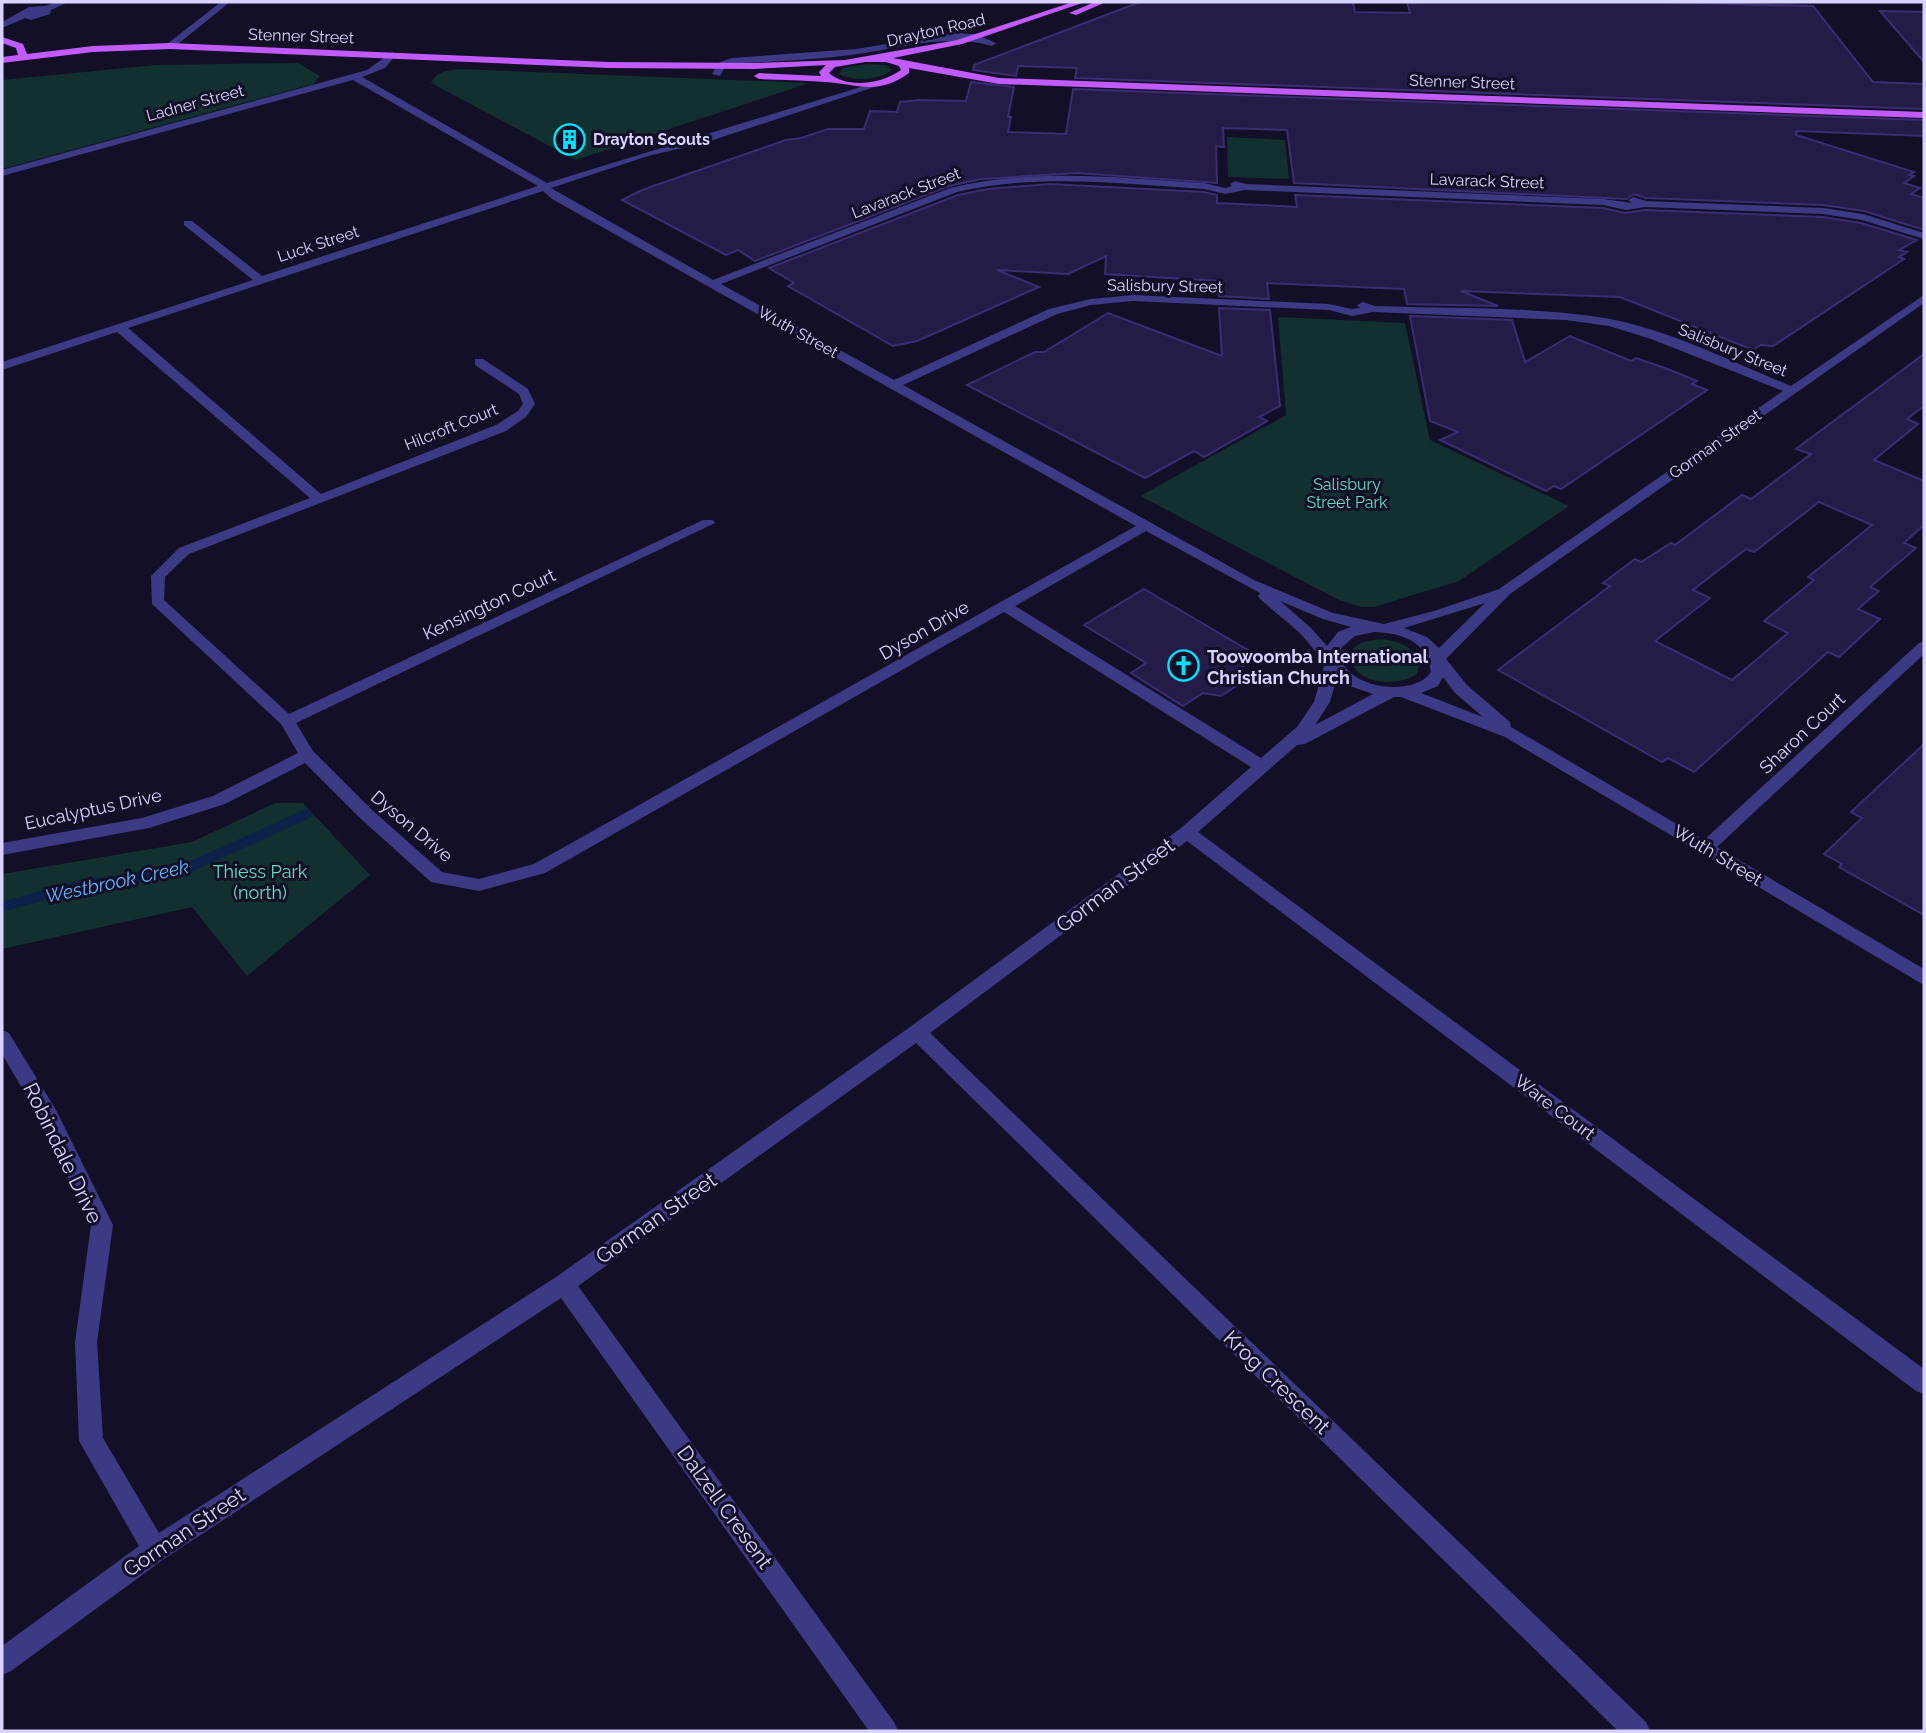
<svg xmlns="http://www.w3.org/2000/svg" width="1926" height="1733" font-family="Raleway,sans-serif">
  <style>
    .green { fill: #12302f }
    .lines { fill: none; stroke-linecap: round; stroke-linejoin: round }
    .stream { stroke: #0c2248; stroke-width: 10 }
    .building { fill: #241b47; stroke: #3b2d73; stroke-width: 2; fill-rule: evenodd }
    .minor { fill: #3d3a85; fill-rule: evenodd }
    .major { fill: #c25bff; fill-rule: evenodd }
    .labels { text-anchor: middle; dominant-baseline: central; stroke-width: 6; stroke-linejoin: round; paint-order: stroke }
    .far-street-label { font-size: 16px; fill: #d9d4ff; stroke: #130f26 }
    .far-poi-label { font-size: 16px; font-weight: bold; fill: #d9d4ff; stroke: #130f26; text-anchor: start }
    .far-park-label { font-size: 16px; fill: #5fe0c0; stroke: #130f26 }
    .street-label { font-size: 18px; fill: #d9d4ff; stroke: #130f26 }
    .poi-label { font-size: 18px; font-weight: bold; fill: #d9d4ff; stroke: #130f26; text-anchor: start }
    .park-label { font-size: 18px; fill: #5fe0c0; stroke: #130f26 }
    .water-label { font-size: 19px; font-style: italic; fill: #62b6ff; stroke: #130f26 }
    .near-street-label { font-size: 21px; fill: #d9d4ff; stroke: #130f26 }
  </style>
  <rect width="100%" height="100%" fill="#130f26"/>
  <g class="green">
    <polygon points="298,63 320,76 313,84 2,169 2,80 156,65"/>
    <path d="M866 64 886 65 892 70C878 80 854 82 839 74L843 68Z"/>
    <path d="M459 69 809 83 576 160 431 83C436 71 448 71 459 69Z"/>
    <polygon points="1227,137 1285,140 1289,179 1228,177"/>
    <polygon points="1278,317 1405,323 1430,440 1569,506 1459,581 1374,607 1362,607 1339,600 1140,496 1286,415"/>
    <path d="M1384 639C1399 642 1411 646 1420 660L1417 674C1397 688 1352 685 1350 654 1357 641 1369 640 1384 639Z"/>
    <polygon points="275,803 303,803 370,875 247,976 192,907 2,949 2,874 192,842"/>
  </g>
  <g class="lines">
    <polyline class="stream" points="2,907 81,885 181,871 307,814"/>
  </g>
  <g class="building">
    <polygon points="1140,2 1353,2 1355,12 1410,13 1407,2 1661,2 1813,6 1873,82 1924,84 1924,109 1075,78 1077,68 1018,66 1016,76 973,70 974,65"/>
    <polygon points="1880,11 1924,12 1924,62"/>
    <polygon points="971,82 1014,87 1008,117 1011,117 1008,132 1066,134 1073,89 1924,120 1924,136 1796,131 1796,135 1914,172 1909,175 1914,176 1904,183 1920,188 1911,194 1924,198 1924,230 1864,211 1823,205 1646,198 1634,194 1626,199 1294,183 1287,130 1223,128 1224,147 1216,146 1217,183 1077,173 981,179 949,186 755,261 738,250 726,255 622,200 642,190 786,140 801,138 828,129 864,129 870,111 897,112 900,102 919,100 966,101"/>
    <polygon points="1050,184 1204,192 1217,195 1217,203 1260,205 1297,207 1295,195 1603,208 1625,213 1645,210 1823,217 1861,223 1917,240 1899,250 1907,252 1899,257 1904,259 1773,346 1761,345 1753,350 1620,297 1461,291 1498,306 1407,304 1404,289 1267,283 1269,299 1219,296 1218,281 1105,274 1106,256 1068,274 997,270 1039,287 917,341 893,346 788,286 794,283 769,268 958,195 988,189"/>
    <polygon points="1219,308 1270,310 1280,406 1259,417 1267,421 1204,457 1194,451 1145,478 967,385 1035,352 1044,352 1108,313 1222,356"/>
    <polygon points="1410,316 1512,320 1525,362 1570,336 1631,361 1636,358 1665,368 1697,381 1692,384 1707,390 1561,489 1554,486 1546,491 1440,440 1458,432 1430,421"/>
    <path d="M1924 354V406L1907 419 1918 424 1874 460 1924 481V525L1904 543 1916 548 1870 587 1879 591 1858 609 1880 619 1839 657 1828 652 1694 772 1668 758 1662 762 1498 670 1610 586 1603 583 1635 559 1641 562 1671 543 1675 545 1742 495 1751 499 1811 454 1796 449ZM1819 502 1872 525 1808 577 1814 580 1764 621 1788 633 1732 680 1655 641 1710 598 1693 590 1746 549 1754 552Z"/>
    <polygon points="1144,589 1248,650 1241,655 1251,661 1241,668 1247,679 1221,696 1203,693 1183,706 1131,673 1146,663 1084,625"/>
    <polygon points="1924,744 1924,915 1839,867 1842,864 1824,854 1862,818 1851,812"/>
  </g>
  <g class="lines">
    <g class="minor">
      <polygon points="57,2 68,2 51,10 50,14 31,20 25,18 2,28 2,22 29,7 45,6"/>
      <polygon points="221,2 230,2 173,48 167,48 167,44"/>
      <path d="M954 33 975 34 996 43 992 46C947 33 903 48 858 54 817 60 775 61 733 64L725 67 720 76 712 74 718 63 732 58 856 49Z"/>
      <path d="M392 52 396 55 385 68 362 77 547 183 887 79V83L704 143 648 156 551 188 713 280 950 188C1034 167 1119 178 1204 183L1225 188 1232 186 1230 184 1235 181 1246 184 1603 199 1632 203 1628 200 1633 197 1646 201 1823 208 1863 214 1924 233V239L1862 220 1823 214 1645 207 1626 210 1603 205 1245 190 1225 194 1204 189C1122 184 1039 173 957 192L721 284 894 380 1049 309 1091 299 1133 295 1329 304 1352 309 1360 308 1357 305 1363 302 1375 306C1449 309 1538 306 1610 319 1672 331 1732 362 1791 386L1924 295V303L1510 594 1446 659 1467 685 1510 722 1511 727 1704 840 1919 643 1924 641V654L1717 847 1924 969V985L1505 737 1401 697H1394L1305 744 1297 745 1198 832 1924 1369V1394L1916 1391 1187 841 930 1033 1646 1722 1650 1731H1618L916 1043 578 1286 894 1722 898 1731H869L561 1298 164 1559 11 1671 2 1675V1646L139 1546 79 1441 75 1342 91 1225 41 1121 2 1054V1030L9 1033 56 1110 113 1225 97 1342 103 1438 159 1533 556 1277 910 1027 1181 828 1251 767 1004 612 545 873 479 891 431 882 359 817 305 763 225 804 149 828 2 855V843L142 818 213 796 298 753 281 724 152 604 151 576 179 548 310 498 117 332 2 370V362L253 280 184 225V221H192L262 276 538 186 353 80 2 176V170L367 70ZM543 191 552 199 1136 526 534 864 479 879 442 872 371 809 313 751 296 723 715 523 713 520H703L289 714 164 600 165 577 189 554 506 431 526 417 535 404 528 389 483 359H475V365L519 394 523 404 518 411 496 425 321 494 128 328ZM1133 301 1329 310 1352 316 1373 312 1566 320 1609 326 1651 339 1783 391 1499 589 1434 611 1384 624 1333 613 1254 580 903 385 1057 314 1091 305ZM1146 531 1260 593 1258 596 1260 599 1301 634 1325 663 1314 702 1297 727 1261 758 1015 606ZM1280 601 1323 619 1351 627 1338 632 1327 646 1311 628ZM1485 603 1439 648 1427 637 1404 628ZM1374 632C1402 633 1427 641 1431 672 1413 700 1334 687 1341 648L1355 636ZM1337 677 1344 684 1373 694 1315 725 1330 702ZM1443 677 1455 693 1483 717 1421 693 1438 686Z"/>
    </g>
    <g class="major">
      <path d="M1073 2H1085L962 44 893 58 999 78 1924 112V118L999 84 909 68V73C877 96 858 84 825 82 803 80 781 80 759 79L754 76 759 73 821 76 819 72 826 65 754 69 609 68 170 49 93 52 2 63V57L18 55 16 48 2 43V37L23 44 27 54 93 46 170 43 609 62 754 63 845 60 957 40ZM865 62H886L899 66 901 70C882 84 847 89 829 73L835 67Z"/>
      <polygon points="1095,2 1106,2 1076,15 1069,13"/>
    </g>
  </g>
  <defs>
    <symbol id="building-ring" viewBox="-11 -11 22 22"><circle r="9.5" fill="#130f26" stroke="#00e5ff" stroke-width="1.5"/><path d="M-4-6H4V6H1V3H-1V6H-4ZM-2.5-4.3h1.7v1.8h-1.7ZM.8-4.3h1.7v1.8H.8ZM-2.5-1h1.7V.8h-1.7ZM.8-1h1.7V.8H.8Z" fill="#00e5ff"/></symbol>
    <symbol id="church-ring" viewBox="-11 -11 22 22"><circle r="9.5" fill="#130f26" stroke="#00e5ff" stroke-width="1.5"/><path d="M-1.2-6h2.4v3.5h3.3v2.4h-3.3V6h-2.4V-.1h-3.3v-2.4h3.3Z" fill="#00e5ff"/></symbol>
  </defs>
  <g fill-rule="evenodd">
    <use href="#building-ring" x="552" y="122" width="35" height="35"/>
    <use href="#church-ring" x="1166" y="648" width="35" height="35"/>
  </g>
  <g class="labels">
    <g class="far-street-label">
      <text transform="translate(936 30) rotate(-13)">Drayton Road</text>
      <text transform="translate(301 36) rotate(2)">Stenner Street</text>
      <text transform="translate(1462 82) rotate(2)">Stenner Street</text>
      <text transform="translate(195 103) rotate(-15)">Ladner Street</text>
      <text transform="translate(1487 181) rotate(2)">Lavarack Street</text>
      <text transform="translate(906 193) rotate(-21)">Lavarack Street</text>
      <text transform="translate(318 244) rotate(-18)">Luck Street</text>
      <text transform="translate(1165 286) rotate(1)">Salisbury Street</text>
      <text transform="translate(798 332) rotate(29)">Wuth Street</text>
      <text transform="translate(1733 350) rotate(22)">Salisbury Street</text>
      <text transform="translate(451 427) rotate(-22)">Hilcroft Court</text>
      <text transform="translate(1715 444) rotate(-35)">Gorman Street</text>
    </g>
    <g class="far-poi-label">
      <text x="593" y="139">Drayton Scouts</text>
    </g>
    <g class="far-park-label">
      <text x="1347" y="484">Salisbury<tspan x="1347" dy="18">Street Park</tspan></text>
    </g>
    <g class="street-label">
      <text transform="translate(489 604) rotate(-25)">Kensington Court</text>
      <text transform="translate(924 630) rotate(-30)">Dyson Drive</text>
      <text transform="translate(1802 733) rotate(-43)">Sharon Court</text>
      <text transform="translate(93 809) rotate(-12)">Eucalyptus Drive</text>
      <text transform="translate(412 826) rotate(40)">Dyson Drive</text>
      <text transform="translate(1718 855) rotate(31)">Wuth Street</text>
      <text transform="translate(1555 1107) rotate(37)">Ware Court</text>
    </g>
    <g class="poi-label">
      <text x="1207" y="656">Toowoomba International<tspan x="1207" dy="21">Christian Church</tspan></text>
    </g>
    <g class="park-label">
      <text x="260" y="871">Thiess Park<tspan x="260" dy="21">(north)</tspan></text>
    </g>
    <g class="water-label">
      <text transform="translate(117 881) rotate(-12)">Westbrook Creek</text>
    </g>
    <g class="near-street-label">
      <text transform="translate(1115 885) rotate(-37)">Gorman Street</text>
      <text transform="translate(63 1153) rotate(64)">Robindale Drive</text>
      <text transform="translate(656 1218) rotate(-35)">Gorman Street</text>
      <text transform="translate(1277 1382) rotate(44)">Krog Crescent</text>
      <text transform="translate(725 1507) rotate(54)">Dalzell Cresent</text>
      <text transform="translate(184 1532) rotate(-34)">Gorman Street</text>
    </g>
  </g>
  <rect width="1926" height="1733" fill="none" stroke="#d9d4ff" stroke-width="7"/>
</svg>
